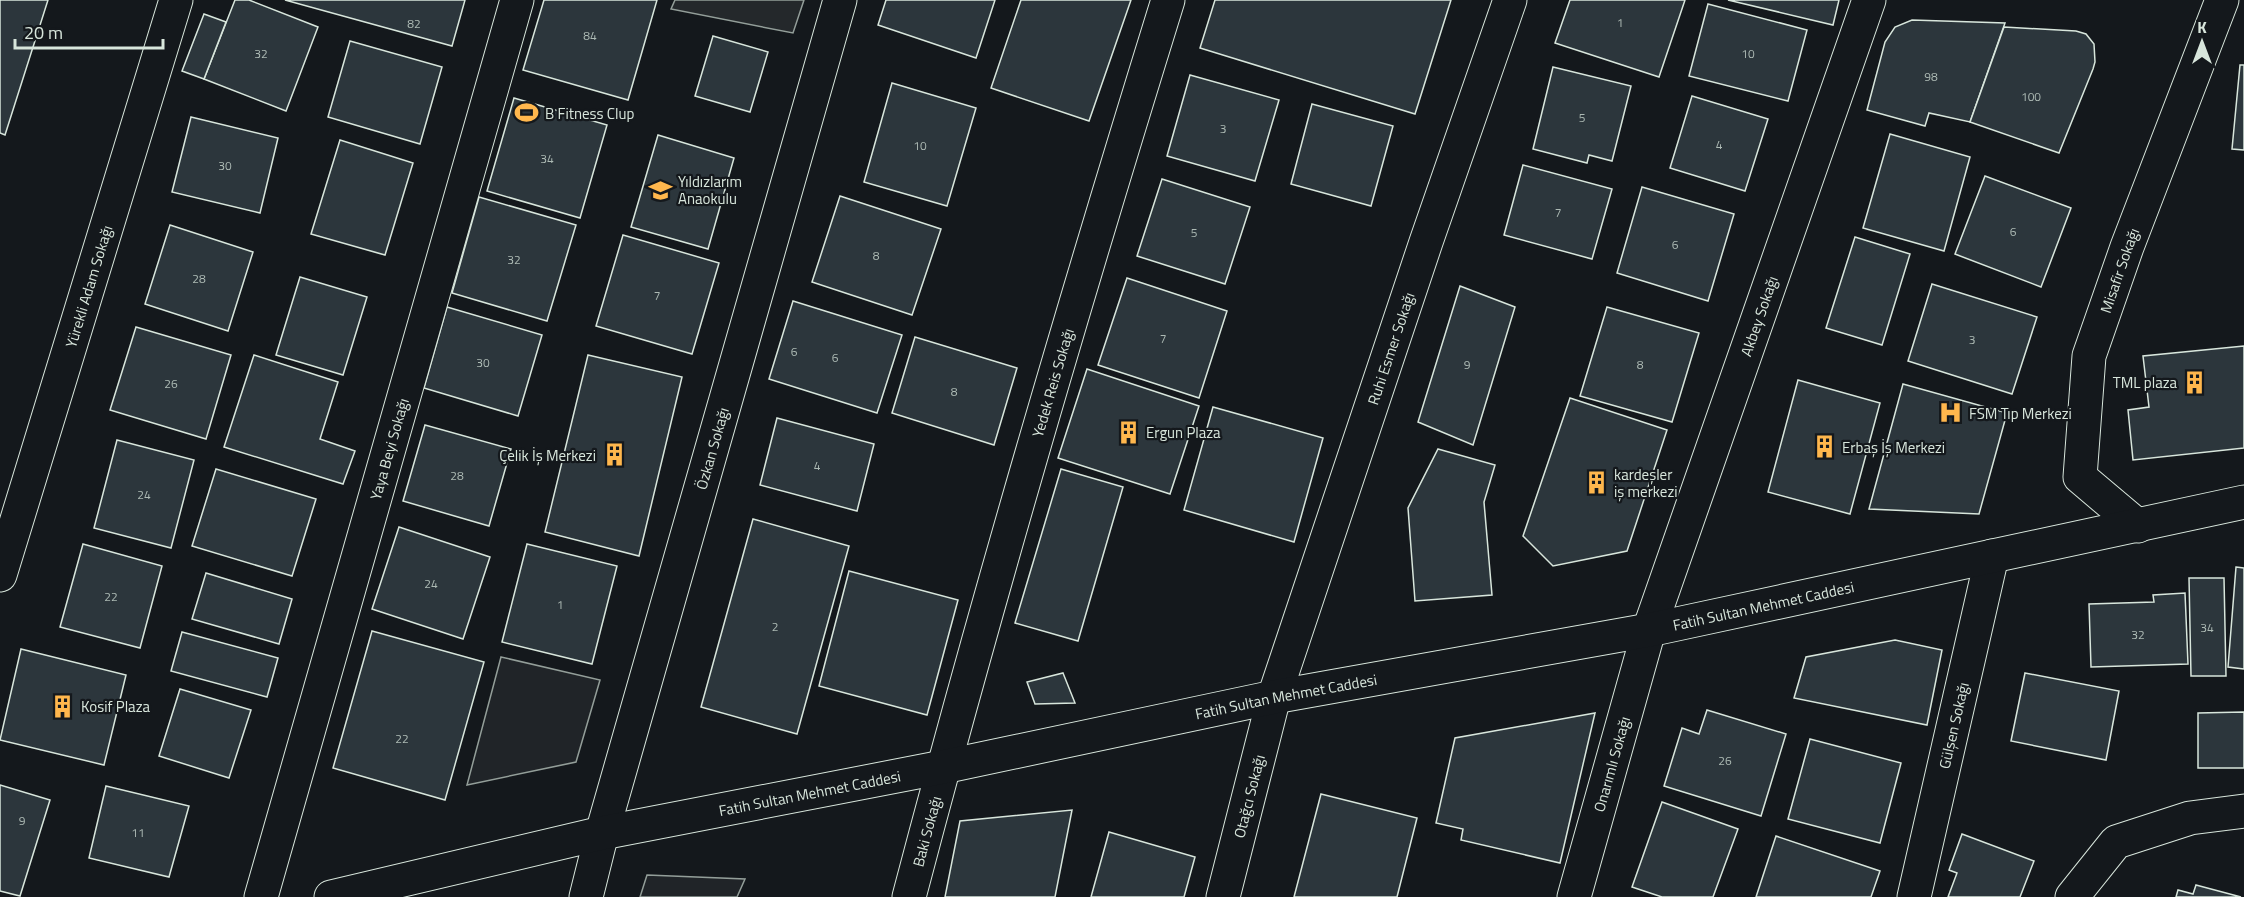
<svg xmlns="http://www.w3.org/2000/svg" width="2244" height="897" font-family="'Titillium Web',sans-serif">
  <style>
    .green { fill: #202428; stroke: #939e99; stroke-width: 1.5 }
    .parking { fill: #24282b; stroke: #939e99; stroke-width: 1.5 }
    .building { fill: #2c363c; stroke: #d8e6dc; stroke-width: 1.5 }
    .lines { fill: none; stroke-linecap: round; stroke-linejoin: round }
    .street-casing { stroke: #d8e6dc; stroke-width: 35 }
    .primary-casing { stroke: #d8e6dc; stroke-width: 35 }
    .street { stroke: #14181c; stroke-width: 33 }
    .primary { stroke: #14181c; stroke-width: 33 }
    .labels { text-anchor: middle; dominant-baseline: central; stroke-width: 4.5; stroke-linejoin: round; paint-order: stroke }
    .number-label { font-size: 12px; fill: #adbab4 }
    .poi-label { font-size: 15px; fill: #d8e6dc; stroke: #14181c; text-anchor: start }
    .street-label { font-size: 15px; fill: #d8e6dc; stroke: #14181c }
  </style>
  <rect width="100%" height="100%" fill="#14181c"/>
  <g class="green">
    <polygon points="501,657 600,680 576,762 467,785"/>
    <polygon points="647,875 745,879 737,897 640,897"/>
  </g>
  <polygon class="parking" points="675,0 804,0 793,33 671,9"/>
  <g class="building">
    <polygon points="0,0 48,0 5,135 0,133"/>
    <polygon points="235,0 249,0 318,27 286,111 204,79"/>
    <polygon points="285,0 465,0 452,46"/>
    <polygon points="544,0 657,0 628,100 523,70"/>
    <polygon points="886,0 995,0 976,58 878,25"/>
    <polygon points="1021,0 1131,0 1089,121 991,88"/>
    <polygon points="1215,0 1451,0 1415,114 1200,48"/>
    <polygon points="1570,0 1685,0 1659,77 1555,43"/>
    <polygon points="1728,0 1839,0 1833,25"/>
    <polygon points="1708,4 1807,30 1788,101 1689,76"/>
    <polygon points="204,14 226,22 204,79 182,71"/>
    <polygon points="1912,20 2005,23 1970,122 1929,113 1925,126 1867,110 1885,42 1895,27"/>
    <polygon points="2004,27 2076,31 2086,34 2094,44 2095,62 2093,69 2059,153 1970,122"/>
    <polygon points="713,36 768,52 750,112 695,96"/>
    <polygon points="350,41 442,67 420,144 328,117"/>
    <polygon points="2240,65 2244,65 2244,150 2232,149"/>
    <polygon points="1553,67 1631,86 1612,161 1589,155 1587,163 1533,149"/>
    <polygon points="1190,75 1279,100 1255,181 1167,156"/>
    <polygon points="892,83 976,108 947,206 864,182"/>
    <polygon points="1692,96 1768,119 1745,191 1670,168"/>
    <polygon points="514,98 607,125 580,218 487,191"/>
    <polygon points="1312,104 1393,126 1371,206 1291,184"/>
    <polygon points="191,117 278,138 260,213 172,192"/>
    <polygon points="1890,134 1970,157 1944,251 1863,228"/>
    <polygon points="658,135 734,158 708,249 631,227"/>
    <polygon points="340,140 413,163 385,255 311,234"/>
    <polygon points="1523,165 1612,189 1592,259 1504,235"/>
    <polygon points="1985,176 2071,208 2041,287 1955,254"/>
    <polygon points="1162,179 1250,207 1225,284 1137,256"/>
    <polygon points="1642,187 1734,214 1708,301 1617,273"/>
    <polygon points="840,196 941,229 912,315 812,282"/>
    <polygon points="479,197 576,225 547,321 452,293"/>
    <polygon points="170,225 253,252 228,331 145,304"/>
    <polygon points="623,235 719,263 692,354 596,326"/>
    <polygon points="1855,237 1910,254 1882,345 1826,328"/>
    <polygon points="300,277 367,297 343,375 276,355"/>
    <polygon points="1127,278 1227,311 1199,398 1098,365"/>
    <polygon points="1932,284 2037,317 2012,394 1908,361"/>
    <polygon points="1460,286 1515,307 1473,445 1418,422"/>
    <polygon points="793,301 902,335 877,413 769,379"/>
    <polygon points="447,307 542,335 518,416 424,388"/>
    <polygon points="1607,307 1699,333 1672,422 1580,396"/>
    <polygon points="136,327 231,355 206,439 110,410"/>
    <polygon points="915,337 1017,368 994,445 892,413"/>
    <polygon points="2244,346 2244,448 2133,460 2128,410 2149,407 2143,356"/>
    <polygon points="254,355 338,382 320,439 355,451 343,484 224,447"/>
    <polygon points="588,355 682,377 639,556 545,532"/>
    <polygon points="1087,369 1199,406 1170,494 1058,458"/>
    <polygon points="1798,380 1880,403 1850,514 1768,492"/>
    <polygon points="1903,384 2007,413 1979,514 1869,509"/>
    <polygon points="1570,398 1667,430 1627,551 1553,566 1523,536"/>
    <polygon points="1213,407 1323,438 1294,542 1184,510"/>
    <polygon points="777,418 874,444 857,511 760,485"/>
    <polygon points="425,425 511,449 489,526 403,501"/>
    <polygon points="117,440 194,460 171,548 94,528"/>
    <polygon points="1438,449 1495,465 1484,502 1492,595 1415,601 1408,508"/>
    <polygon points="216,469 316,499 292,576 192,546"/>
    <polygon points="1061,469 1123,487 1078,641 1015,623"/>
    <polygon points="753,519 849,546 797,734 701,707"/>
    <polygon points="399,527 490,557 463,639 372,609"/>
    <polygon points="83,544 162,566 140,648 60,627"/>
    <polygon points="527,544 617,566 592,664 502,642"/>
    <polygon points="2236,567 2244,568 2244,669 2228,667"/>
    <polygon points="849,571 958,600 927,715 819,686"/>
    <polygon points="206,573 292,599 279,644 192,619"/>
    <polygon points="2189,578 2224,578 2226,676 2191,676"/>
    <polygon points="2185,593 2188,664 2091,667 2089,604 2154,602 2153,595"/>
    <polygon points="372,631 484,662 445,800 333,768"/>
    <polygon points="182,632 278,658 267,697 171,671"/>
    <polygon points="1895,640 1942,650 1927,725 1794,698 1806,657"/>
    <polygon points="21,649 126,675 104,765 0,740"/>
    <polygon points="1063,673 1075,703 1035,704 1027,682"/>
    <polygon points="2025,673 2119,691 2106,760 2011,741"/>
    <polygon points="180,689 251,710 229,778 159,756"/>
    <polygon points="1707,710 1786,734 1761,816 1664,786 1682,728 1699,734"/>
    <polygon points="2244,712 2244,768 2198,768 2198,713"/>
    <polygon points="1595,713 1560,863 1461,840 1463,829 1436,823 1455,738"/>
    <polygon points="1810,739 1901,763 1880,843 1788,819"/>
    <polygon points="0,785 50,800 20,896 0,891"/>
    <polygon points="106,786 189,806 169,877 89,858"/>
    <polygon points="1321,794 1417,818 1397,897 1294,897"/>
    <polygon points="1662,802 1738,829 1713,897 1662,897 1632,887"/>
    <polygon points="1072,810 1055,897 945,897 960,821"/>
    <polygon points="1109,832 1195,857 1184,897 1091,897"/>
    <polygon points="1962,834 2034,861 2020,897 1948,897 1957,873 1949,870"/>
    <polygon points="1776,836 1880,871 1871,897 1756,897"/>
    <polygon points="2196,885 2241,897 2176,897 2178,890 2193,894"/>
  </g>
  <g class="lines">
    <defs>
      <g id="street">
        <path id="s1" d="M2138 526 2080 477 2089 356 2127 247 2222 0"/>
        <path id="s2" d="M0 575 176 0"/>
        <path id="s3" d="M261 897 517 0"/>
        <path id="s4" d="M586 897 602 833 840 0"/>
        <path id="s5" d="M909 897C988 596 1076 297 1168 0"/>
        <path id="s6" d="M1223 897 1274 697 1426 242 1510 0"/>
        <path id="s7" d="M1574 897 1649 630 1869 0"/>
        <path id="s8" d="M1914 897 1992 556"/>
        <polyline points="2072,897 2116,842 2190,818 2244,811"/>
      </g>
      <g id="primary">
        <path id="s9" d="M331 897 602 833 943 767 1274 697 1649 630 2244 502"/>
      </g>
    </defs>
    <use href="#street" class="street-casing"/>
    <use href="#primary" class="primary-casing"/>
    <use href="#street" class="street"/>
    <use href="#primary" class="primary"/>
  </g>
  <defs>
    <symbol id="stadium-bare" viewBox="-9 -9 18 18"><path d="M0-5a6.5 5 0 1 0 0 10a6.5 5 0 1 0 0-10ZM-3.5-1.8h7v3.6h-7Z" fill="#ffb74d" stroke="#14181c" stroke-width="2.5" paint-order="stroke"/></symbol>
    <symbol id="school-bare" viewBox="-9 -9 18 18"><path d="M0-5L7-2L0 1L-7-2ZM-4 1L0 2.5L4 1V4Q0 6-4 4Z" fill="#ffb74d" stroke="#14181c" stroke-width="2.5" paint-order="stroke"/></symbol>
    <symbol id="building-bare" viewBox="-9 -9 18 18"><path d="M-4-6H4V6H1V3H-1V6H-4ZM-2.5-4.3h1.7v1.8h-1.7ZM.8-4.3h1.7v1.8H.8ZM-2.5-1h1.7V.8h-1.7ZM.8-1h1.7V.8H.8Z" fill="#ffb74d" stroke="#14181c" stroke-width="2.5" paint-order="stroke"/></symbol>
    <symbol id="hospital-bare" viewBox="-9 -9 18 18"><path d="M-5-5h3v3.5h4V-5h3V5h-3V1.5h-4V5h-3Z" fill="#ffb74d" stroke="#14181c" stroke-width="2.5" paint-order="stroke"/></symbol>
  </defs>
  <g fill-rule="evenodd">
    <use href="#stadium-bare" x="510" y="96" width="33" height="33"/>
    <use href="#school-bare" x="644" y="174" width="33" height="33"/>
    <use href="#building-bare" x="2178" y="366" width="33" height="33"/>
    <use href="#hospital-bare" x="1934" y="396" width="33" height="33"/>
    <use href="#building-bare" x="1112" y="416" width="33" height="33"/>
    <use href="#building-bare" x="1808" y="430" width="33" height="33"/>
    <use href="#building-bare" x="598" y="438" width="33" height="33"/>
    <use href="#building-bare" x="1580" y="466" width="33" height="33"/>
    <use href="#building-bare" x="46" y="690" width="33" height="33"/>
  </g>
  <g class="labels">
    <g class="number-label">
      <text x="1620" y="22">1</text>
      <text x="414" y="23">82</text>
      <text x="590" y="35">84</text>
      <text x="261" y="53">32</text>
      <text x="1748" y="53">10</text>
      <text x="1931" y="76">98</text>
      <text x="2031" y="96">100</text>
      <text x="1582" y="117">5</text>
      <text x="1223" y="128">3</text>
      <text x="1719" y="144">4</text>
      <text x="920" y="145">10</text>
      <text x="547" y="158">34</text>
      <text x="225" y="165">30</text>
      <text x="1558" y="212">7</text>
      <text x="2013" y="231">6</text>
      <text x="1194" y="232">5</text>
      <text x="1675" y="244">6</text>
      <text x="876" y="255">8</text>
      <text x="514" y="259">32</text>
      <text x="199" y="278">28</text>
      <text x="657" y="295">7</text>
      <text x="1163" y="338">7</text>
      <text x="1972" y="339">3</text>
      <text x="794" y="351">6</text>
      <text x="835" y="357">6</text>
      <text x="483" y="362">30</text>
      <text x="1467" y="364">9</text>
      <text x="1640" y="364">8</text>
      <text x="171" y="383">26</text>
      <text x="954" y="391">8</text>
      <text x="817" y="465">4</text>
      <text x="457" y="475">28</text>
      <text x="144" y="494">24</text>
      <text x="431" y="583">24</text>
      <text x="111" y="596">22</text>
      <text x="560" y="604">1</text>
      <text x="775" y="626">2</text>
      <text x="2207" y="627">34</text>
      <text x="2138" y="634">32</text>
      <text x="402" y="738">22</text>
      <text x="1725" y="760">26</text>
      <text x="22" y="820">9</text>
      <text x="138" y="832">11</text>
    </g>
    <g class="poi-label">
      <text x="545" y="113">B Fitness Clup</text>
      <text x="678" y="181">Yıldızlarım<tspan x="678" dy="17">Anaokulu</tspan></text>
      <text x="2177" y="382" text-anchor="end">TML plaza</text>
      <text x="1969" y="413">FSM Tıp Merkezi</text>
      <text x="1146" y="432">Ergun Plaza</text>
      <text x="1842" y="447">Erbaş İş Merkezi</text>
      <text x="596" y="455" text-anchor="end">Çelik İş Merkezi</text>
      <text x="1614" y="474">kardeşler<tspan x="1614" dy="17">iş merkezi</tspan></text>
      <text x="81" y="706">Kosif Plaza</text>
    </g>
    <g class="street-label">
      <text stroke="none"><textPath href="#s1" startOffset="288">Misafir Sokağı</textPath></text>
      <text stroke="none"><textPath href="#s2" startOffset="302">Yürekli Adam Sokağı</textPath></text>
      <text stroke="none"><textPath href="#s7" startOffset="610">Akbey Sokağı</textPath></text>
      <text stroke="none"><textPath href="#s6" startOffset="574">Ruhi Esmer Sokağı</textPath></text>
      <text stroke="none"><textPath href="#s5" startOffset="534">Yedek Reis Sokağı</textPath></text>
      <text stroke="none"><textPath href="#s3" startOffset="466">Yaya Beyi Sokağı</textPath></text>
      <text stroke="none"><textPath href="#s4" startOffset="466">Özkan Sokağı</textPath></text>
      <text stroke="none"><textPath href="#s9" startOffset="1462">Fatih Sultan Mehmet Caddesi</textPath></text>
      <text stroke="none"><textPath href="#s9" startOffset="976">Fatih Sultan Mehmet Caddesi</textPath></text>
      <text stroke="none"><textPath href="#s8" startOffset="176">Gülşen Sokağı</textPath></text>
      <text stroke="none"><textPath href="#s7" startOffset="138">Onarımlı Sokağı</textPath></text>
      <text stroke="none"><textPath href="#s9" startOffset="490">Fatih Sultan Mehmet Caddesi</textPath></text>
      <text stroke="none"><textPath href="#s6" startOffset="104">Otağcı Sokağı</textPath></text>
      <text stroke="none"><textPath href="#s5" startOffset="68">Baki Sokağı</textPath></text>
    </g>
  </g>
  <g transform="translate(2202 42)" stroke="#14181c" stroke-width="4.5" paint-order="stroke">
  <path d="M0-4.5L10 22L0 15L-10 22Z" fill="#d8e6dc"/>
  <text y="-9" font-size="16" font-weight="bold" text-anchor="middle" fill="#d8e6dc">K</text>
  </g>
  <path d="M15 39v9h148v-9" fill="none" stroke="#d8e6dc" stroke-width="3"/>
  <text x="24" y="39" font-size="18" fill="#d8e6dc" stroke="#14181c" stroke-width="4.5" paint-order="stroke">20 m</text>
</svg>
